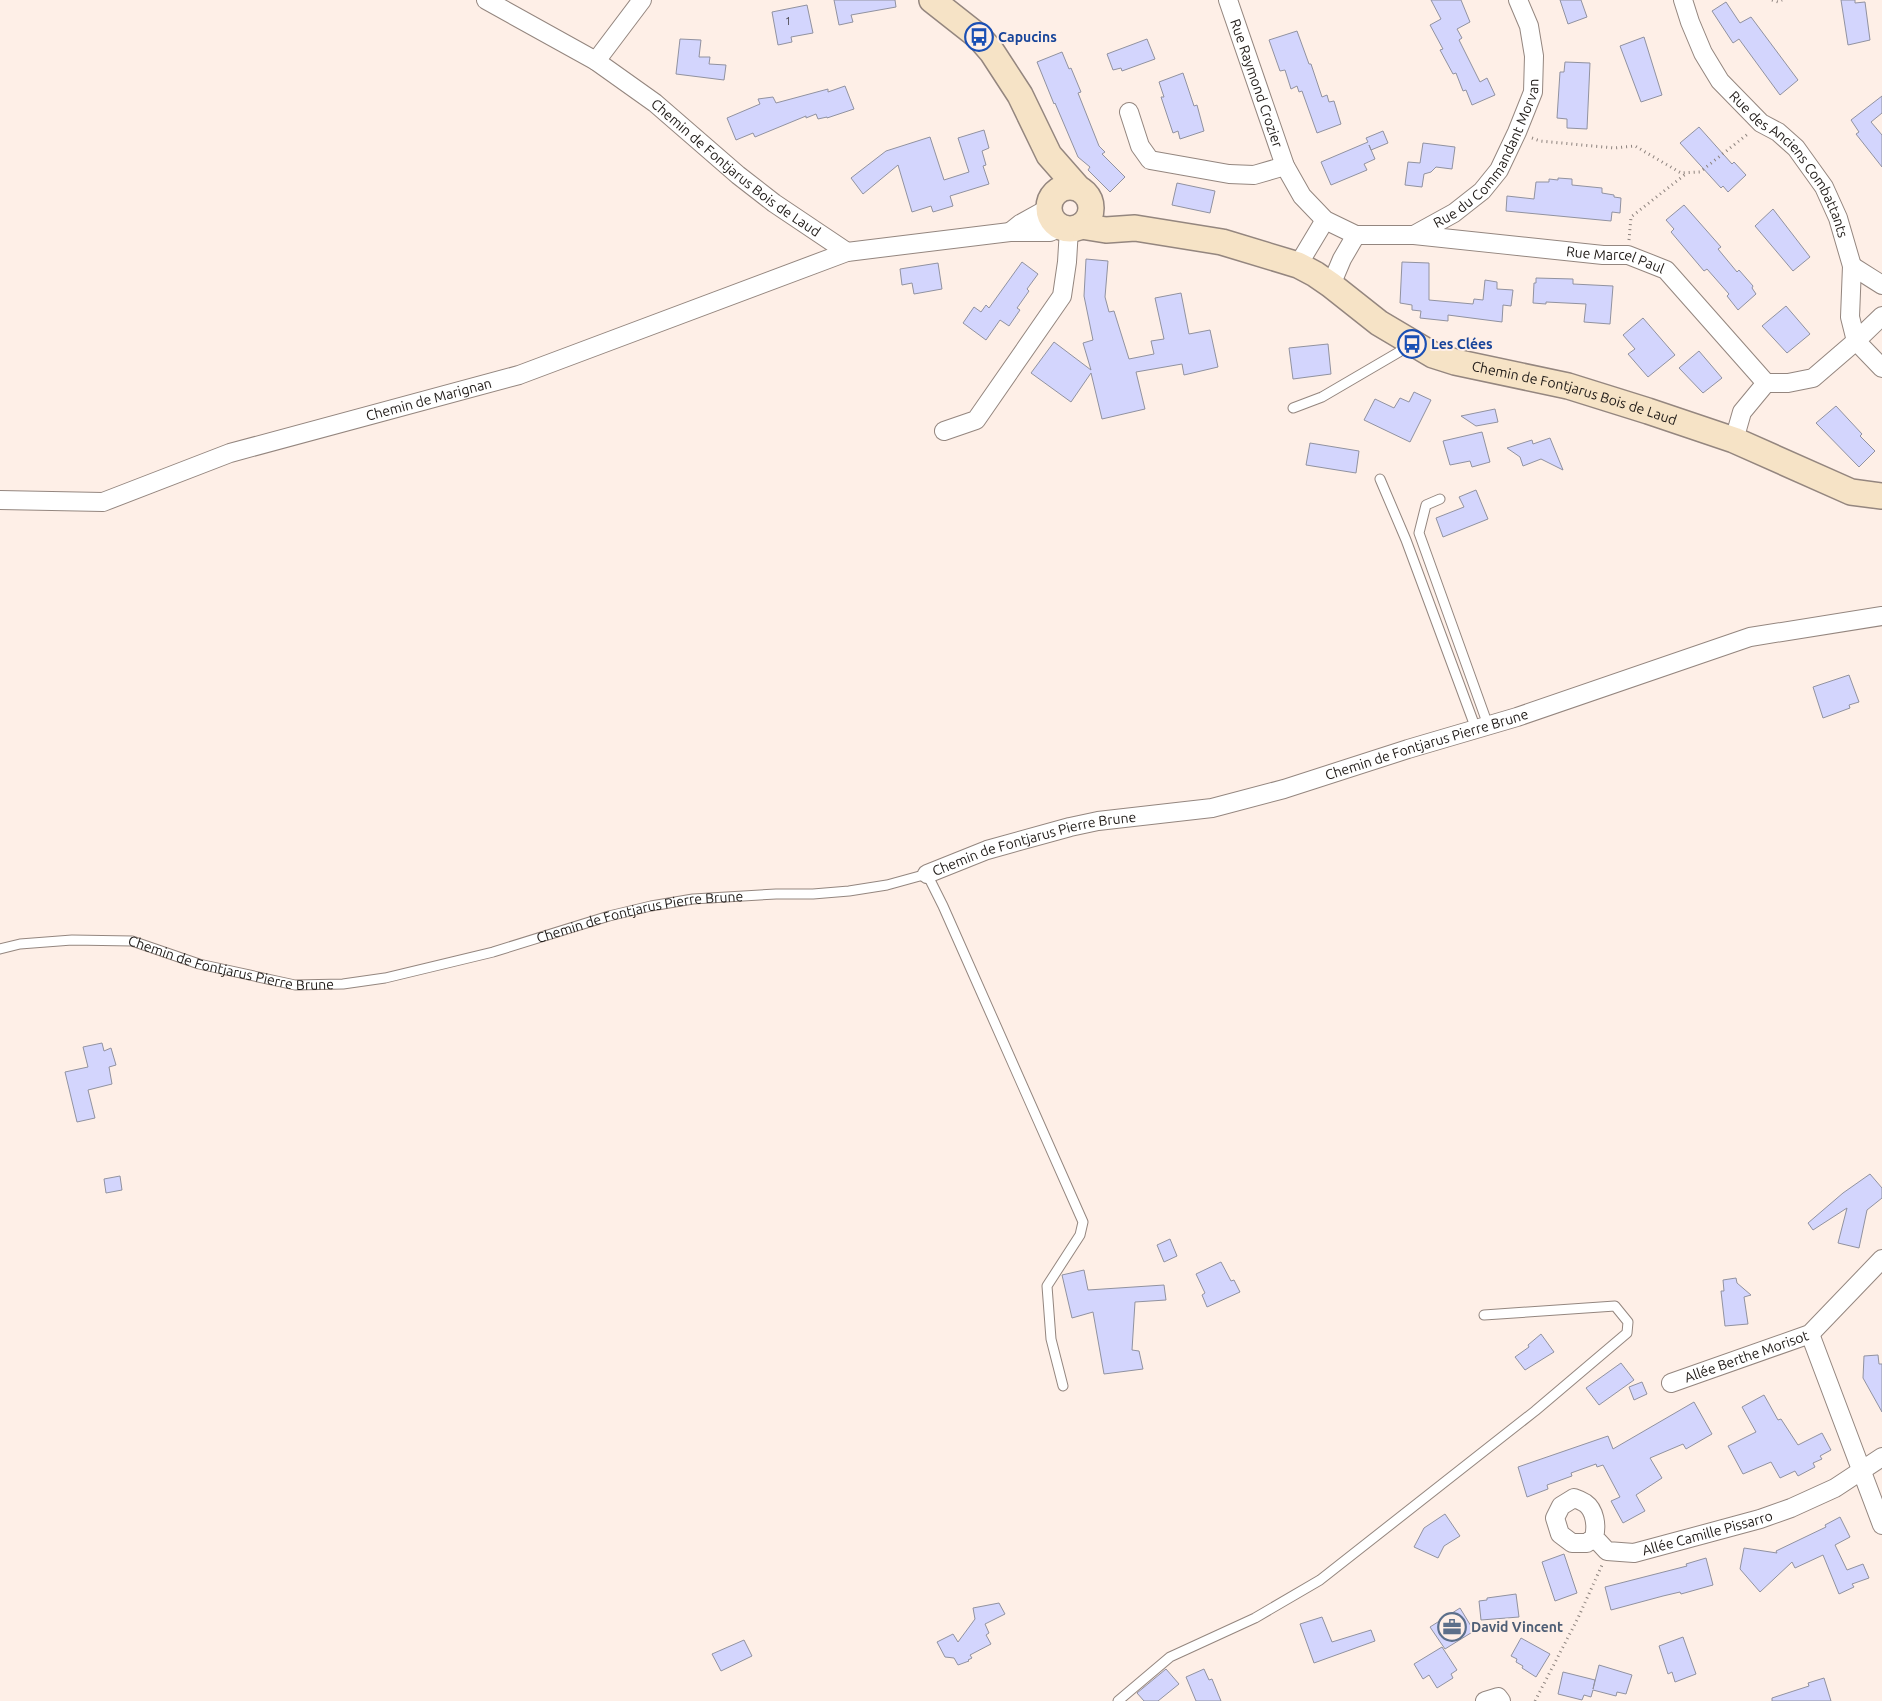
<svg xmlns="http://www.w3.org/2000/svg" width="1882" height="1701" font-family="Ubuntu,sans-serif">
  <style>
    .building { fill: #d3d5fd; stroke: #9192a0 }
    .lines { fill: none; stroke-linecap: round; stroke-linejoin: round }
    .lane-casing { stroke: #94867f; stroke-width: 11 }
    .street-casing { stroke: #94867f; stroke-width: 20 }
    .secondary-casing { stroke: #94867f; stroke-width: 28 }
    .path { stroke: #8c827d; stroke-width: 3; stroke-dasharray: 1 4; stroke-linecap: butt }
    .lane { stroke: #fff; stroke-width: 9 }
    .street { stroke: #fff; stroke-width: 18 }
    .secondary { stroke: #f6e3c6; stroke-width: 25 }
    .labels { text-anchor: middle; dominant-baseline: central; stroke-width: 4; stroke-linejoin: round; paint-order: stroke }
    .number-label { font-size: 11px; fill: #4c4950 }
    .transit-label { font-size: 14px; font-weight: bold; fill: #164399; stroke: #feefe7; text-anchor: start }
    .street-label { font-size: 14px; fill: #1f1a17; stroke: #feefe7 }
    .service-label { font-size: 14px; font-weight: bold; fill: #4e5e75; stroke: #feefe7; text-anchor: start }
  </style>
  <rect width="100%" height="100%" fill="#feefe7"/>
  <g class="building">
    <polygon points="834,0 895,0 896,7 851,15 853,22 839,25"/>
    <polygon points="1431,0 1461,0 1470,22 1457,29 1462,38 1459,40 1480,82 1487,78 1495,95 1472,105 1466,90 1463,91 1456,73 1453,74 1440,50 1443,49 1430,25 1441,19"/>
    <polygon points="1560,0 1581,0 1587,17 1568,24"/>
    <polygon points="1841,0 1855,0 1855,3 1865,2 1870,40 1848,45"/>
    <polygon points="1726,2 1740,23 1751,17 1798,80 1780,95 1739,39 1733,43 1712,11"/>
    <polygon points="807,5 813,33 791,37 792,42 778,45 772,12"/>
    <polygon points="1297,31 1309,64 1311,64 1322,97 1327,95 1329,102 1334,101 1341,124 1317,133 1302,91 1299,92 1297,86 1291,89 1285,70 1280,71 1269,40"/>
    <polygon points="1644,37 1662,95 1641,102 1620,46"/>
    <polygon points="680,39 701,40 699,57 710,57 709,64 726,65 724,80 676,74"/>
    <polygon points="1147,39 1155,59 1122,71 1121,68 1113,70 1107,54"/>
    <polygon points="1062,52 1069,69 1071,68 1081,92 1078,93 1099,146 1105,152 1102,154 1125,177 1110,192 1088,170 1090,167 1078,157 1055,103 1054,104 1037,62"/>
    <polygon points="1565,62 1590,63 1587,129 1567,128 1567,119 1557,118 1560,72 1564,72"/>
    <polygon points="1183,73 1194,106 1197,105 1204,131 1180,139 1178,131 1173,133 1161,97 1164,97 1159,82"/>
    <polygon points="845,86 854,109 827,118 827,117 818,119 816,114 806,118 806,116 755,137 753,133 736,140 727,118 760,104 758,99 773,97 776,103 828,89 828,92"/>
    <polygon points="1882,96 1882,113 1871,122 1882,135 1882,167 1856,134 1859,132 1851,120"/>
    <polygon points="1699,127 1732,164 1734,162 1746,175 1728,192 1723,186 1721,188 1680,143"/>
    <polygon points="984,130 989,148 982,151 986,165 983,166 989,184 950,196 953,206 933,212 931,206 912,212 898,165 863,194 851,178 886,151 930,137 944,180 969,172 958,138"/>
    <polygon points="1383,131 1388,143 1371,150 1369,145 1375,159 1364,164 1367,170 1331,185 1321,162 1368,142 1366,138"/>
    <polygon points="1423,143 1455,147 1452,169 1436,167 1431,172 1424,174 1422,187 1405,185 1408,162 1420,163"/>
    <polygon points="1558,178 1572,179 1572,185 1602,188 1602,193 1614,195 1614,197 1621,198 1620,213 1612,212 1611,221 1506,211 1507,196 1534,199 1536,182 1549,182 1549,179 1558,180"/>
    <polygon points="1177,183 1215,191 1210,213 1172,205"/>
    <polygon points="1684,205 1721,247 1718,249 1737,272 1739,270 1753,286 1752,288 1756,294 1738,310 1727,296 1729,294 1707,269 1704,271 1671,232 1674,229 1666,220"/>
    <polygon points="1773,209 1810,257 1793,271 1755,226"/>
    <polygon points="1086,259 1108,261 1105,297 1109,312 1114,311 1129,359 1154,354 1151,341 1164,339 1155,298 1181,293 1189,334 1210,330 1218,367 1184,375 1182,364 1136,372 1145,409 1102,419 1091,373 1071,402 1031,373 1054,342 1091,370 1083,343 1093,340 1084,296"/>
    <polygon points="1022,262 1038,274 1027,289 1029,291 1017,308 1020,310 1009,326 1000,320 986,340 963,323 974,307 981,312 986,305 989,308"/>
    <polygon points="1402,262 1429,263 1429,300 1473,304 1474,299 1483,300 1485,280 1497,282 1497,289 1513,290 1511,306 1503,305 1502,322 1448,315 1448,321 1420,318 1421,311 1412,310 1412,305 1400,303"/>
    <polygon points="938,263 942,289 914,294 912,283 902,285 900,269"/>
    <polygon points="1536,278 1573,279 1573,284 1613,286 1610,324 1584,322 1586,304 1546,302 1546,304 1533,303 1534,283 1536,283"/>
    <polygon points="1786,306 1810,334 1787,353 1762,326"/>
    <polygon points="1643,318 1675,355 1648,377 1628,354 1635,349 1623,335"/>
    <polygon points="1328,344 1331,374 1293,379 1289,348"/>
    <polygon points="1699,351 1722,378 1703,393 1679,368"/>
    <polygon points="1414,392 1431,400 1410,442 1364,420 1375,399 1394,408 1400,398 1409,402"/>
    <polygon points="1836,406 1862,434 1860,436 1875,451 1859,467 1816,423"/>
    <polygon points="1495,409 1498,422 1476,426 1461,416"/>
    <polygon points="1482,432 1490,462 1472,467 1470,461 1450,465 1443,441"/>
    <polygon points="1550,438 1563,470 1541,459 1523,466 1520,457 1507,448 1532,440 1533,444"/>
    <polygon points="1310,443 1359,451 1356,473 1306,465"/>
    <polygon points="1476,490 1488,519 1443,537 1436,518 1464,507 1459,497"/>
    <polygon points="1849,675 1859,702 1849,705 1850,708 1823,718 1813,687"/>
    <polygon points="102,1043 104,1051 111,1048 116,1065 109,1067 112,1084 88,1090 95,1118 77,1122 65,1072 88,1067 83,1047"/>
    <polygon points="1870,1174 1882,1188 1882,1198 1867,1210 1859,1248 1838,1243 1847,1208 1813,1230 1808,1223 1843,1193"/>
    <polygon points="120,1176 122,1190 106,1193 104,1179"/>
    <polygon points="1170,1239 1177,1256 1164,1262 1157,1245"/>
    <polygon points="1221,1262 1231,1281 1234,1280 1240,1292 1207,1307 1202,1295 1205,1293 1196,1274"/>
    <polygon points="1084,1270 1088,1290 1164,1285 1166,1300 1135,1302 1132,1350 1139,1351 1143,1369 1104,1374 1093,1312 1072,1318 1062,1275"/>
    <polygon points="1736,1278 1737,1283 1751,1295 1744,1297 1748,1324 1725,1326 1721,1291 1724,1291 1723,1280"/>
    <polygon points="1541,1334 1554,1352 1525,1370 1515,1357 1529,1347 1528,1345"/>
    <polygon points="1878,1355 1879,1364 1882,1364 1882,1412 1863,1378 1864,1356"/>
    <polygon points="1621,1363 1634,1380 1599,1405 1586,1388"/>
    <polygon points="1642,1382 1647,1394 1634,1400 1629,1387"/>
    <polygon points="1764,1395 1778,1420 1781,1419 1798,1445 1822,1433 1831,1450 1820,1456 1822,1459 1813,1463 1815,1467 1798,1476 1795,1471 1780,1478 1771,1462 1743,1474 1728,1446 1756,1432 1742,1407"/>
    <polygon points="1694,1402 1712,1434 1686,1449 1683,1444 1650,1458 1662,1478 1636,1495 1645,1511 1623,1523 1611,1501 1620,1497 1603,1465 1597,1467 1596,1464 1571,1473 1572,1476 1547,1485 1548,1489 1527,1497 1518,1467 1608,1436 1613,1449"/>
    <polygon points="1445,1514 1460,1536 1444,1546 1438,1558 1414,1547 1424,1528"/>
    <polygon points="1840,1517 1850,1537 1835,1545 1847,1570 1863,1564 1869,1578 1852,1584 1854,1587 1839,1594 1823,1555 1795,1568 1792,1562 1760,1592 1740,1569 1744,1548 1777,1553 1776,1551 1826,1527 1825,1525"/>
    <polygon points="1564,1554 1577,1593 1555,1601 1542,1562"/>
    <polygon points="1706,1558 1713,1585 1681,1594 1680,1592 1663,1596 1611,1610 1605,1587 1687,1566 1686,1564"/>
    <polygon points="1516,1594 1519,1617 1481,1620 1479,1601 1487,1600 1487,1598"/>
    <polygon points="999,1603 1005,1614 985,1624 989,1633 986,1635 991,1644 970,1655 972,1658 968,1660 969,1661 958,1665 954,1658 945,1657 937,1642 953,1634 958,1642 975,1619 973,1608"/>
    <polygon points="1460,1608 1474,1631 1445,1649 1430,1627"/>
    <polygon points="1322,1617 1332,1642 1371,1630 1375,1641 1314,1663 1300,1624"/>
    <polygon points="1683,1637 1696,1674 1675,1682 1672,1672 1668,1674 1659,1646"/>
    <polygon points="1521,1638 1550,1654 1536,1677 1522,1668 1523,1666 1516,1662 1517,1659 1511,1656"/>
    <polygon points="744,1640 752,1656 721,1671 712,1654"/>
    <polygon points="1442,1647 1457,1670 1451,1674 1453,1678 1437,1688 1429,1675 1423,1679 1414,1664"/>
    <polygon points="1599,1665 1632,1675 1626,1694 1617,1692 1616,1696 1593,1690 1591,1697 1584,1695 1582,1700 1558,1694 1563,1672 1595,1680 1593,1689"/>
    <polygon points="1166,1669 1179,1684 1158,1701 1144,1701 1137,1693"/>
    <polygon points="1204,1669 1209,1680 1212,1679 1221,1701 1196,1701 1186,1677"/>
    <polygon points="1824,1678 1831,1701 1772,1701 1772,1698 1809,1686 1808,1683"/>
  </g>
  <g class="lines">
    <defs>
      <g id="lane">
        <polyline points="1293,408 1322,397 1399,352 1406,340"/>
        <polyline points="1380,479 1406,540 1476,729"/>
        <polyline points="1440,499 1426,505 1419,533 1488,725"/>
        <path id="s1" d="M0 949 20 944 72 940 132 941 199 964 295 985 343 984 385 978 493 952 609 916 651 906 693 899 776 894H813L849 891 887 885 927 874 943 906 1083 1222 1080 1235 1047 1286 1051 1339 1063 1386"/>
        <polyline points="1118,1701 1170,1657 1255,1618 1320,1580 1535,1411 1627,1333 1628,1322 1615,1306 1484,1315"/>
      </g>
      <g id="street">
        <path id="s2" d="M486 0 596 61 655 103 738 175 774 203 847 252"/>
        <path id="s3" d="M1228 0 1285 166 1302 196 1325 220 1356 235H1414L1603 255H1628L1666 270 1766 383"/>
        <path id="s4" d="M1683 0 1690 22 1703 53 1720 81 1761 123 1778 132 1796 148 1824 187 1838 218 1852 266 1850 317 1856 341 1882 368"/>
        <polyline points="596,61 642,0"/>
        <polyline points="1129,112 1140,146 1150,160 1229,174 1254,175 1285,166"/>
        <polyline points="1010,232 1020,224 1049,208"/>
        <path id="s5" d="M1414 235 1454 213 1482 191 1499 170 1517 132 1533 92 1534 56 1529 26 1518 0"/>
        <polyline points="1298,265 1325,220"/>
        <polyline points="1852,266 1882,285"/>
        <polyline points="1331,285 1342,259 1356,235"/>
        <polyline points="1766,383 1788,383 1813,378 1856,341 1882,316"/>
        <polyline points="944,431 976,420 1062,296 1067,262 1069,229"/>
        <polyline points="1734,440 1742,412 1766,383"/>
        <path id="s6" d="M0 500 103 502 230 453 519 375 847 252 1010 232H1050L1061 227"/>
        <path id="s7" d="M927 874 987 850 1070 827 1098 821 1212 808 1284 789 1408 749 1517 717 1750 637 1882 616"/>
        <polyline points="1810,1334 1882,1525"/>
        <path id="s8" d="M1671 1383 1810 1334 1882 1259"/>
        <path id="s9" d="M1594 1537C1597 1526 1595 1510 1585 1503 1582 1501 1577 1499 1574 1498L1561 1506 1555 1518 1560 1534 1572 1543H1587L1594 1537 1607 1551 1634 1553 1760 1519 1791 1508 1835 1488 1882 1457"/>
        <polyline points="1485,1701 1498,1697 1501,1701"/>
      </g>
      <g id="secondary">
        <polyline points="932,0 979,37 992,52 1020,95 1049,155 1078,188"/>
        <circle cx="1070" cy="208" r="21"/>
        <path id="s10" d="M1081 226 1106 230 1135 228 1222 242 1298 265 1315 274 1331 285 1379 323 1433 355 1455 362 1568 386 1648 411 1734 440 1851 492 1882 496"/>
      </g>
    </defs>
    <use href="#lane" class="lane-casing"/>
    <use href="#street" class="street-casing"/>
    <use href="#secondary" class="secondary-casing"/>
    <g class="path">
      <polyline points="1772,0 1778,2 1782,0"/>
      <polyline points="1532,138 1540,141 1614,148 1635,146 1681,173 1700,172 1749,133"/>
      <polyline points="1629,240 1631,217 1687,173"/>
      <polyline points="1535,1701 1578,1618 1602,1565"/>
    </g>
    <use href="#lane" class="lane"/>
    <use href="#street" class="street"/>
    <use href="#secondary" class="secondary"/>
  </g>
  <defs>
    <symbol id="bus-ring" viewBox="-11 -11 22 22"><circle r="9.5" fill="#feefe7" stroke="#1a4fb4" stroke-width="1.5"/><path d="M-5-6H5V4H4V6H2V4H-2V6H-4V4H-5ZM-3.5-4V0h7V-4ZM-3.5 1.2v1.5H-2V1.2ZM2 1.2v1.5H3.5V1.2Z" fill="#1a4fb4"/></symbol>
    <symbol id="office-ring" viewBox="-11 -11 22 22"><circle r="9.5" fill="#feefe7" stroke="#5c6f8a" stroke-width="1.5"/><path d="M-6-3h4V-5.5h4V-3h4V5H-6ZM-1-4.5V-3h2v-1.5ZM-6 0V1H6V0Z" fill="#5c6f8a"/></symbol>
  </defs>
  <g fill-rule="evenodd">
    <use href="#bus-ring" x="963" y="21" width="32" height="32"/>
    <use href="#bus-ring" x="1396" y="328" width="32" height="32"/>
    <use href="#office-ring" x="1436" y="1611" width="32" height="32"/>
  </g>
  <g class="labels">
    <g class="number-label">
      <text x="788" y="21">1</text>
    </g>
    <g class="transit-label">
      <text x="998" y="37">Capucins</text>
      <text x="1431" y="344">Les Clées</text>
    </g>
    <g class="street-label">
      <text stroke="none"><textPath href="#s3" startOffset="88">Rue Raymond Crozier</textPath></text>
      <text stroke="none"><textPath href="#s5" startOffset="115">Rue du Commandant Morvan</textPath></text>
      <text stroke="none"><textPath href="#s4" startOffset="200">Rue des Anciens Combattants</textPath></text>
      <text stroke="none"><textPath href="#s2" startOffset="302">Chemin de Fontjarus Bois de Laud</textPath></text>
      <text stroke="none"><textPath href="#s3" startOffset="539">Rue Marcel Paul</textPath></text>
      <text stroke="none"><textPath href="#s10" startOffset="531">Chemin de Fontjarus Bois de Laud</textPath></text>
      <text stroke="none"><textPath href="#s6" startOffset="445">Chemin de Marignan</textPath></text>
      <text stroke="none"><textPath href="#s7" startOffset="518">Chemin de Fontjarus Pierre Brune</textPath></text>
      <text stroke="none"><textPath href="#s7" startOffset="112">Chemin de Fontjarus Pierre Brune</textPath></text>
      <text stroke="none"><textPath href="#s1" startOffset="655">Chemin de Fontjarus Pierre Brune</textPath></text>
      <text stroke="none"><textPath href="#s1" startOffset="235">Chemin de Fontjarus Pierre Brune</textPath></text>
      <text stroke="none"><textPath href="#s8" startOffset="80">Allée Berthe Morisot</textPath></text>
      <text stroke="none"><textPath href="#s9" startOffset="256">Allée Camille Pissarro</textPath></text>
    </g>
    <g class="service-label">
      <text x="1471" y="1627">David Vincent</text>
    </g>
  </g>
</svg>
